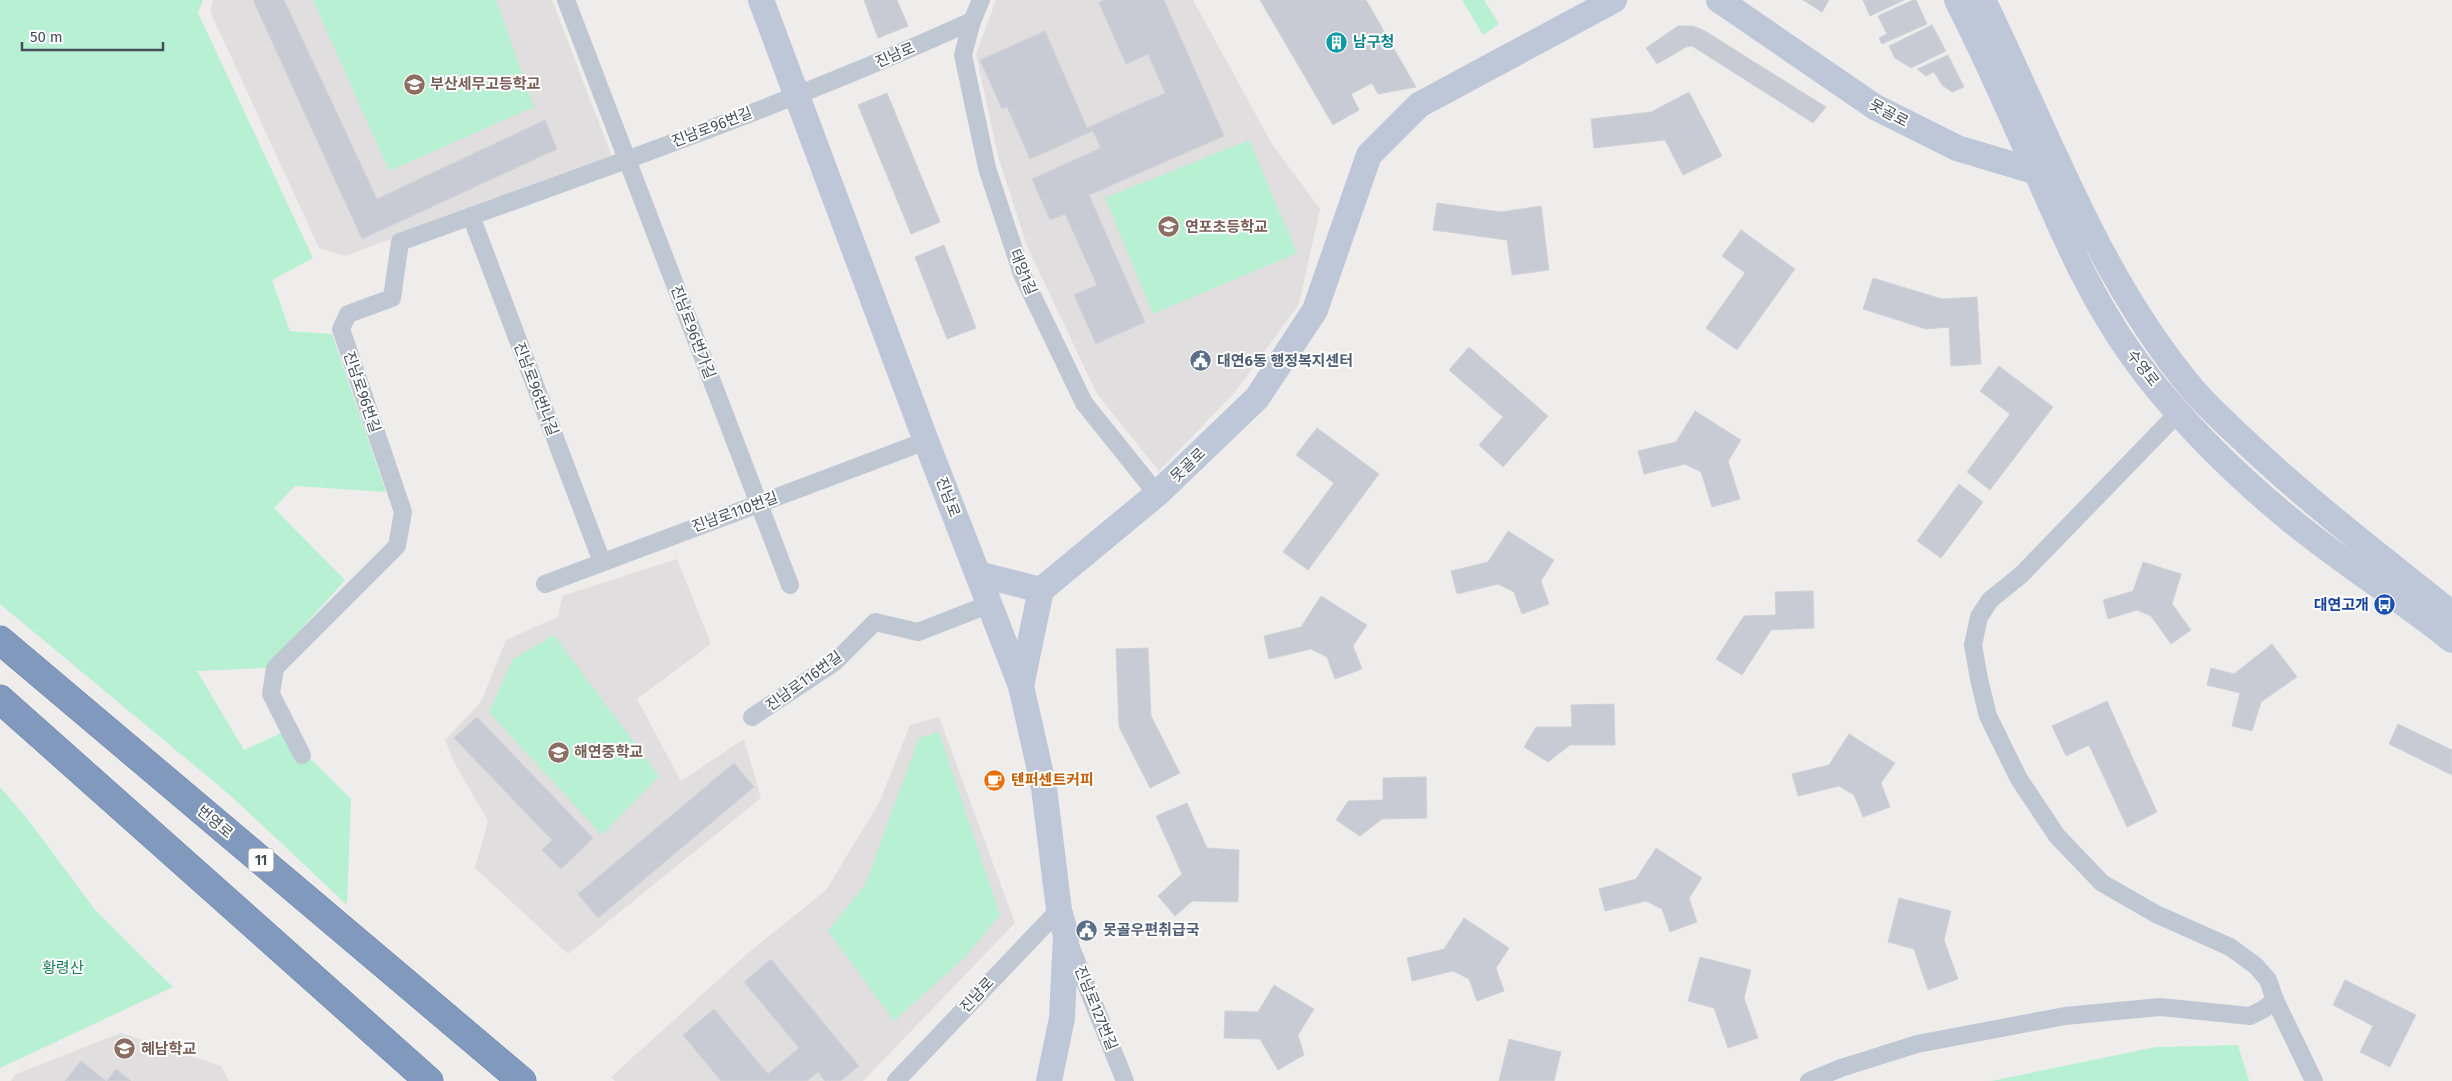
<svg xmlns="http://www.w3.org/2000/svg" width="2452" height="1081" font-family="'Fira Sans','Noto Sans KR',sans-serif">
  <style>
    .education { fill: #e0dede }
    .green { fill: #b8f0d3 }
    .building { fill: #c8cbd3; stroke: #d0d2d9 }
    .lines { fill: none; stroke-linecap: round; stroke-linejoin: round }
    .highway-casing { stroke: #6d84a9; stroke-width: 29 }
    .street { stroke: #bfc7d3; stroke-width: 18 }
    .secondary { stroke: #bec7d7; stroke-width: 26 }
    .highway { stroke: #8299be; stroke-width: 28 }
    .labels { text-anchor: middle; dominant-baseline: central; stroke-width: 4; stroke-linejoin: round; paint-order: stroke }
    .shield { fill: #fff; stroke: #7c838c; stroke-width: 1 }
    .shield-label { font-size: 14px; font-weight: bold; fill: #444e5a }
    .culture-label { font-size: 15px; font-weight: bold; fill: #0d838f; stroke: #fff; text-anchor: start }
    .street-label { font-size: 15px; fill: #444e5a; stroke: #fff }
    .education-label { font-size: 15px; font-weight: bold; fill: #785e54; stroke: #fff; text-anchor: start }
    .service-label { font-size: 15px; font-weight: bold; fill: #4e5e75; stroke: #fff; text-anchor: start }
    .transit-label { font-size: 15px; font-weight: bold; fill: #164399; stroke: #fff; text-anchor: end }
    .food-label { font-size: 15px; font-weight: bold; fill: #c56008; stroke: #fff; text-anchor: start }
    .park-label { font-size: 15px; fill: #137d53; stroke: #fff }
  </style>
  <rect width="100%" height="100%" fill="#efedec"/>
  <g class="education">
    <polygon points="213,0 552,0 612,157 345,256 319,248 210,11"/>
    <polygon points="996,0 1193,0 1272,144 1320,209 1299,304 1235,392 1159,471 1097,394 1027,246 998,156 976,54"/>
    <polygon points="677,559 711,644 637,699 681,781 744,739 761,798 568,954 475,868 488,821 455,764 445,740 481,702 506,640 558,617 562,596"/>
    <polygon points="939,717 1015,923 863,1081 615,1081 611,1077 748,953 826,890 879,803 910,725"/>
    <polygon points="121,1033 221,1066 229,1081 11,1081 16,1074"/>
  </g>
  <g class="green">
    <polygon points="0,0 203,0 198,13 313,258 272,280 290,331 332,334 386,492 295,486 274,508 345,580 266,668 197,671 244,750 284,732 351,799 347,905 231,796 0,604"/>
    <polygon points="313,0 496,0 534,107 389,171"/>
    <polygon points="1462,0 1484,0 1499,24 1483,35"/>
    <polygon points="1249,140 1297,253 1153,314 1105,198"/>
    <polygon points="554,635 659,776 602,835 489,712 513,659"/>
    <polygon points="939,732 1000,915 965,957 894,1021 828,931 865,885 919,738"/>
    <polygon points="0,787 26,817 96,911 173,987 0,1068"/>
    <polygon points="2238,1045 2249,1081 1991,1081 2156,1047"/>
  </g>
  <g class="building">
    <polygon points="253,0 284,0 377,199 545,120 557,149 362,239"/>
    <polygon points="864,0 897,0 908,26 878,38"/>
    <polygon points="1105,0 1164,0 1224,136 1089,195 1145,322 1096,344 1074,295 1097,285 1065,214 1050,220 1032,179 1101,148 1093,131 1030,159 1007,107 1002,109 980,60 1045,31 1087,128 1165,93 1148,54 1126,64 1099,3"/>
    <polygon points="1260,0 1366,0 1416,87 1378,94 1372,83 1351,94 1359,110 1333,125"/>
    <polygon points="1803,0 1829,0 1822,12"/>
    <polygon points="1863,0 1904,0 1870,16"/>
    <polygon points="1913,0 1916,0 1927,24 1882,44 1879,38 1887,34 1878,16"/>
    <polygon points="1932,25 1946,51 1911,68 1895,58 1889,46"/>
    <polygon points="1678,26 1693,26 1705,31 1826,107 1813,123 1692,46 1686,47 1657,64 1646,48"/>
    <polygon points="1948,55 1964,87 1952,92 1942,85 1934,72 1926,76 1917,69"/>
    <polygon points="1689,92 1722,156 1683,175 1665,140 1594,148 1591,119 1651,112"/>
    <polygon points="887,93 940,222 911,234 858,105"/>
    <polygon points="1437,203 1501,212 1541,206 1549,270 1512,275 1507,240 1433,230"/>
    <polygon points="1741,230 1795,269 1737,350 1706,328 1745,273 1722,256"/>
    <polygon points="944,245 976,328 947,339 915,257"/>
    <polygon points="1873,278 1942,299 1977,297 1981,364 1951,366 1949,327 1926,329 1863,309"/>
    <polygon points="1469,347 1548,416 1503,467 1479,445 1503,417 1449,370"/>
    <polygon points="1999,366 2053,407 1990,490 1967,472 2010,414 1980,391"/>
    <polygon points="1695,411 1741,440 1728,461 1740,499 1712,507 1701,472 1685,464 1644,474 1638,451 1676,442"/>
    <polygon points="1317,428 1379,474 1308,570 1283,552 1334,483 1296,455"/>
    <polygon points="1959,484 1983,502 1941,558 1917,541"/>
    <polygon points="1508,531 1554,560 1541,581 1549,604 1522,614 1514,592 1498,584 1457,594 1451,571 1488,562"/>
    <polygon points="2143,562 2181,574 2172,604 2191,630 2171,644 2151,616 2137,610 2108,619 2103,600 2133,591"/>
    <polygon points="1813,591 1814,628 1771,630 1742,675 1716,659 1744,616 1776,615 1775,592"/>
    <polygon points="1321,596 1367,625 1353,646 1362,669 1335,679 1327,657 1311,649 1269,659 1264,636 1301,627"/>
    <polygon points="2272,644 2297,677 2261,702 2252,731 2232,726 2240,693 2207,685 2211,668 2234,674"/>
    <polygon points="1148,648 1151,716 1180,773 1150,788 1119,727 1116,649"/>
    <polygon points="2107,701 2157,812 2127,827 2089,745 2066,756 2052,726"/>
    <polygon points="1614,704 1615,745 1570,745 1548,762 1524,747 1536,727 1572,727 1571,705"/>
    <polygon points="477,717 593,838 561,869 542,850 552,840 454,738"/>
    <polygon points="2398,724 2452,750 2452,775 2389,744"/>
    <polygon points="1849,734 1895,763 1881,783 1890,807 1863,817 1854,795 1839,786 1798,796 1792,774 1829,765"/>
    <polygon points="734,763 754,787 598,918 578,894"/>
    <polygon points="1426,777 1427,818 1382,819 1360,836 1336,820 1348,801 1383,800 1383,778"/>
    <polygon points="1187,803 1207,848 1239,850 1238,902 1192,901 1175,916 1158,896 1182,874 1156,816"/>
    <polygon points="1656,848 1702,878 1689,898 1697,922 1670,932 1662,909 1646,901 1605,911 1599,889 1636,879"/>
    <polygon points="1899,898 1951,911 1944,940 1958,979 1928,990 1914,949 1888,942"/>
    <polygon points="1464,918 1509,948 1496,968 1504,991 1477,1001 1469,979 1453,971 1412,981 1407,958 1444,949"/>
    <polygon points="1700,957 1751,970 1744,998 1758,1038 1728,1048 1714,1008 1688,1001"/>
    <polygon points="771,959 859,1066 840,1081 825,1081 818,1072 807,1081 721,1081 683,1035 714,1009 768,1074 799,1048 744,982"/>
    <polygon points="2345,980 2416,1015 2390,1067 2360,1052 2373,1026 2333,1005"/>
    <polygon points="1274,985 1314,1009 1298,1035 1304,1055 1278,1070 1260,1039 1224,1038 1225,1011 1258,1012"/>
    <polygon points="1509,1039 1561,1052 1554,1081 1499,1081"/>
    <polygon points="81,1061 106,1081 65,1081"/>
    <polygon points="116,1069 131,1081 107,1081"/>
  </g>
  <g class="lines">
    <defs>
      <g id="highway">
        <polyline points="0,640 522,1081"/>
        <polyline points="0,699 429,1081"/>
      </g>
    </defs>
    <use href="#highway" class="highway-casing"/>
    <g class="street">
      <polyline points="566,0 790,585"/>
      <polyline points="972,21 963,55 987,168 1022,274 1084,403 1157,494"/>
      <polyline points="471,216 602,562"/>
      <polyline points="545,584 926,441"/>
      <polyline points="752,717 835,662 875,622 918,632 990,604"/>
      <path d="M302 755 271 694 275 668 397 546 403 512 341 329 348 314 392 298 400 242C592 172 785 106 972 21L981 0"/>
      <polyline points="1068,940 1125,1081"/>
      <polyline points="2275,1000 2314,1081"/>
      <polyline points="896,1081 1059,910"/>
      <polyline points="1809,1081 1841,1068 1917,1044 2065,1016 2160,1007 2250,1016 2264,1009 2275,1000 2268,980 2256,966 2230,947 2156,914 2102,883 2057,836 2019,779 1988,716 1979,679 1973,645 1979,617 1990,600 2021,575 2179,412"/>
    </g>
    <g class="secondary">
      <polyline points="761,0 926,441 1021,686 1044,788 1059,910 1066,935 1062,1018 1049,1081"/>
      <polyline points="1719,0 1875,107 1957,148 2037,172 2045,178"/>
      <path d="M1957 0C1984 53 2008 107 2032 162 2061 228 2089 295 2131 354 2174 415 2240 480 2298 526 2348 566 2402 600 2452 640"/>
      <path d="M1983 0C2048 133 2098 278 2195 392 2212 411 2232 429 2251 447 2315 507 2384 559 2452 614"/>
      <polyline points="978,574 1041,590"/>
      <polyline points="1021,686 1041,590 1157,494 1257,398 1315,310 1369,155 1419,105 1614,0"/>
    </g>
    <use href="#highway" class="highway"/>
  </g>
  <defs>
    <symbol id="building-disc" viewBox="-11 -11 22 22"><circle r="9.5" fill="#0f9aa8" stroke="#fff"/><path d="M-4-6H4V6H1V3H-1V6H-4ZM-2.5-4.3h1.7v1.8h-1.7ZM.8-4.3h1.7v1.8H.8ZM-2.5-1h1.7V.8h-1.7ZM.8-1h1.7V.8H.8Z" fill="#fff"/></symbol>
    <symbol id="school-disc" viewBox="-11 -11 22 22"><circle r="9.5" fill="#8d6e63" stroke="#fff"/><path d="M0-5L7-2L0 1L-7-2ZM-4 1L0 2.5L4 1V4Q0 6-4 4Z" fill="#fff"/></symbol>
    <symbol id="civic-disc" viewBox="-11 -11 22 22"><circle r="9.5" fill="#5c6f8a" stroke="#fff"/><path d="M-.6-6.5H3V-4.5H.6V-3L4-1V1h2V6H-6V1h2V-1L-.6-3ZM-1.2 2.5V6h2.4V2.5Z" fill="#fff"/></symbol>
    <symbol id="bus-disc" viewBox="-11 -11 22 22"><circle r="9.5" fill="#1a4fb4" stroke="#fff"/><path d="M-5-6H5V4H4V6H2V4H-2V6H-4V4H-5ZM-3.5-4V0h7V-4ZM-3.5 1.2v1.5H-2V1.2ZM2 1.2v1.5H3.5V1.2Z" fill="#fff"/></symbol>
    <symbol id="cafe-disc" viewBox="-11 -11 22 22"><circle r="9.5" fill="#e8710a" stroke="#fff"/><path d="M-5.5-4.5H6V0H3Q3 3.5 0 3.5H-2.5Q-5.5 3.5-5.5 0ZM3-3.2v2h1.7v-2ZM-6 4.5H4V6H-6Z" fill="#fff"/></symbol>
  </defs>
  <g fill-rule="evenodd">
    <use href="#building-disc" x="1324" y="30" width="25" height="25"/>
    <use href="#school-disc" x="402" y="72" width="25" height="25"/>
    <use href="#school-disc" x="1156" y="214" width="25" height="25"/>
    <use href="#civic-disc" x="1188" y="348" width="25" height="25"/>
    <use href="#bus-disc" x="2372" y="592" width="25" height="25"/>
    <use href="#school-disc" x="546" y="740" width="25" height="25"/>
    <use href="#cafe-disc" x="982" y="768" width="25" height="25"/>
    <use href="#civic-disc" x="1074" y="918" width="25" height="25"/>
    <use href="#school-disc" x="112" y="1036" width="25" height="25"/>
  </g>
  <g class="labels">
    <rect class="shield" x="248.5" y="848.5" width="25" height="23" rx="4"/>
    <g class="shield-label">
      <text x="261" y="860">11</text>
    </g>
    <g class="culture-label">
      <text x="1353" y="42">남구청</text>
    </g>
    <g class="street-label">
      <text transform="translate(895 55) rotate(-23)">진남로</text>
      <text transform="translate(1889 113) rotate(28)">못골로</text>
      <text transform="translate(712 127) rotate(-21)">진남로96번길</text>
      <text transform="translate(1023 272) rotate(68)">태양1길</text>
      <text transform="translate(693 332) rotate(69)">진남로96번가길</text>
      <text transform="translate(2143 368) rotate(52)">수영로</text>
      <text transform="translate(536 389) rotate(69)">진남로96번나길</text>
      <text transform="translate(362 392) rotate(71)">진남로96번길</text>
      <text transform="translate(1188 465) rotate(-44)">못골로</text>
      <text transform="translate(948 497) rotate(69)">진남로</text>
      <text transform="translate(735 512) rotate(-20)">진남로110번길</text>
      <text transform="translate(804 681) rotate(-36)">진남로116번길</text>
      <text transform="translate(215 822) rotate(40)">번영로</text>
      <text transform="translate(977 995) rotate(-47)">진남로</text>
      <text transform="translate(1096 1008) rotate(68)">진남로127번길</text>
    </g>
    <g class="education-label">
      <text x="430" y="84">부산세무고등학교</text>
      <text x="1185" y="227">연포초등학교</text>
      <text x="574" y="752">해연중학교</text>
      <text x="141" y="1049">혜남학교</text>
    </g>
    <g class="service-label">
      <text x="1217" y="361">대연6동 행정복지센터</text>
      <text x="1103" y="930">못골우편취급국</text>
    </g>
    <g class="transit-label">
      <text x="2369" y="605">대연고개</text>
    </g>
    <g class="food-label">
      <text x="1011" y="780">텐퍼센트커피</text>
    </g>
    <g class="park-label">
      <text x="63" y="968">황령산</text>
    </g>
  </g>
  <path d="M22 42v8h141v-8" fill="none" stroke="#444e5a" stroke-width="2.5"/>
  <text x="30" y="42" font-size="15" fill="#444e5a" stroke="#ffffff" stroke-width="4" paint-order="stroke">50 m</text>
</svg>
